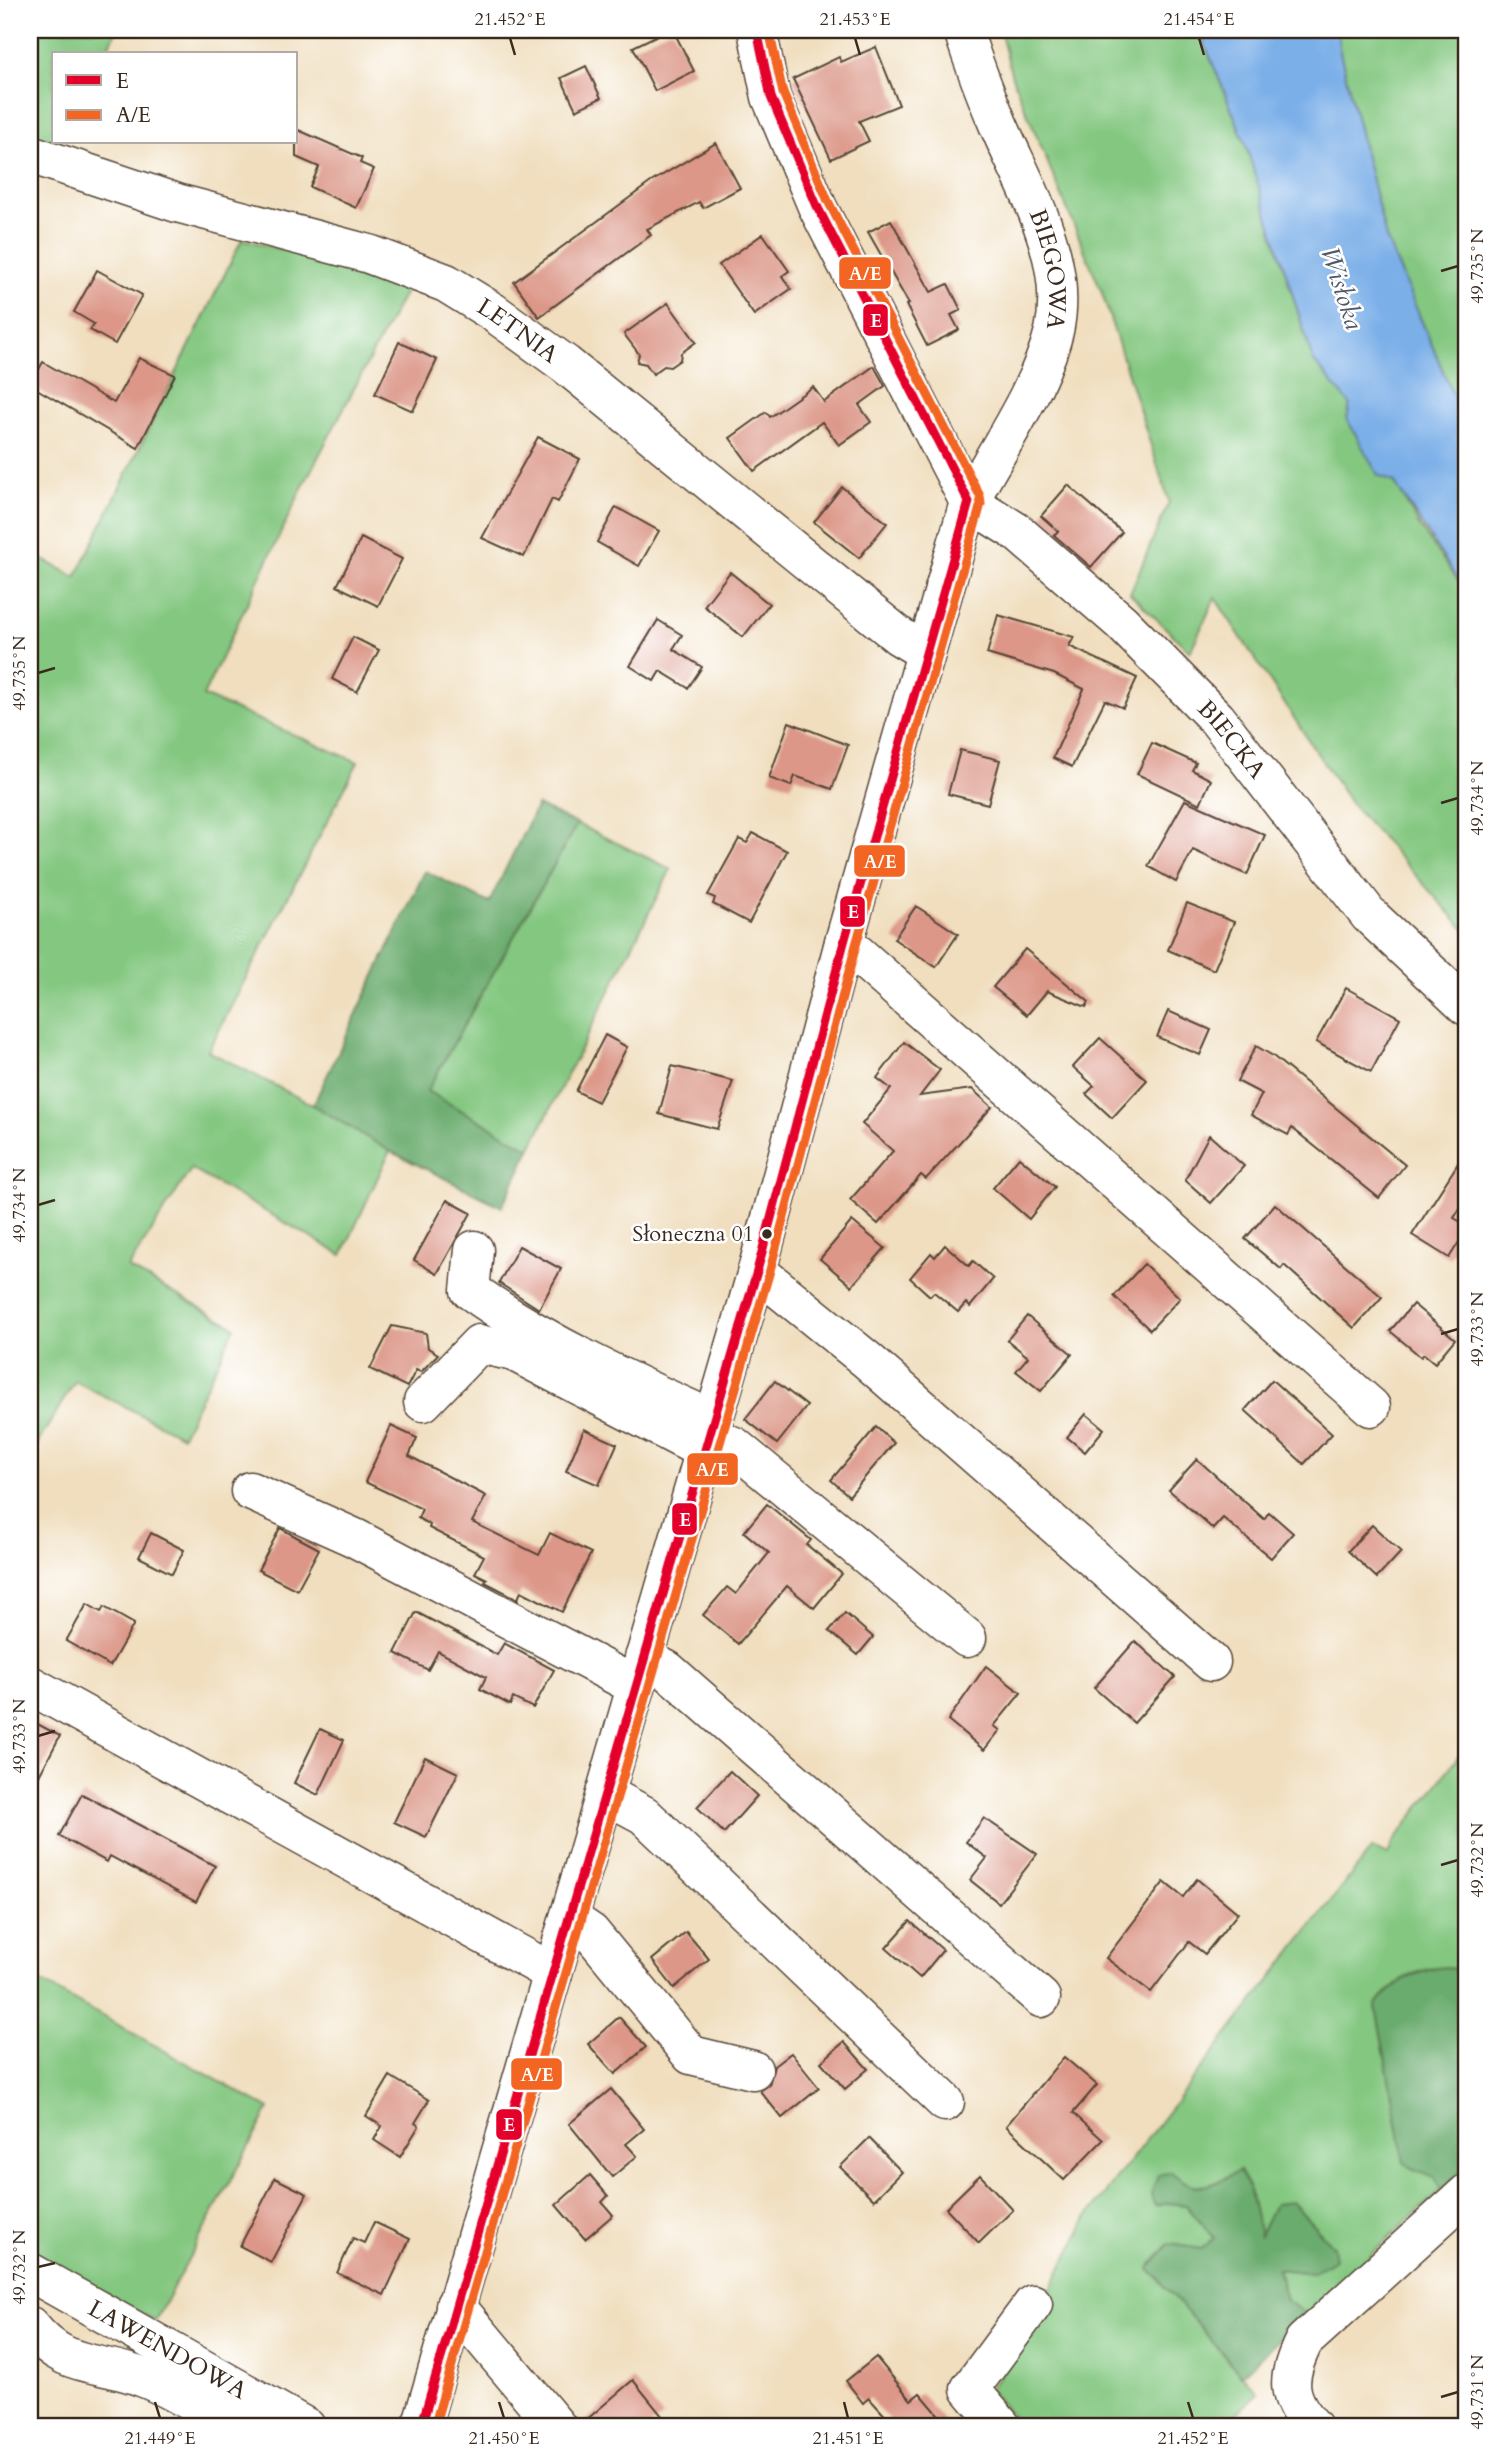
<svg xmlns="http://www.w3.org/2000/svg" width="1496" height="2457" font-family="Cardo,serif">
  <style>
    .green { fill: #83c780; stroke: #5f784f; stroke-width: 2 }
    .forest { fill: #6aac6e; stroke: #526b46; stroke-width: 2 }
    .water { fill: #7aafe8; stroke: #5a6c83; stroke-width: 2 }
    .building { fill: #dc9788 }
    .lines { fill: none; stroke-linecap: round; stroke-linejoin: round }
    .minor-casing { stroke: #564536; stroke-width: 41 }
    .minor { stroke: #fff; stroke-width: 38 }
    .bus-1-casing { stroke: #fff; stroke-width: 14 }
    .bus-2-casing { stroke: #fff; stroke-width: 14 }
    .bus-1 { stroke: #e4002b; stroke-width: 9 }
    .bus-2 { stroke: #f26522; stroke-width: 9 }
    .ticks { fill: none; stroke: #3b2a1e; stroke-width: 2.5 }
    .bus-dot { fill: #3b2a1e; stroke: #fff; stroke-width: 2.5 }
    .labels { text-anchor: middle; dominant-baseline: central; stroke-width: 5; stroke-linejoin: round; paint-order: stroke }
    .bus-label { font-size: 22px; fill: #3b2a1e; stroke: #fff; text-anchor: end }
    .street-label { font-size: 24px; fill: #3b2a1e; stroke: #fff }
    .water-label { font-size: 26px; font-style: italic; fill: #515965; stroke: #fff }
    .line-badge { stroke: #fff; stroke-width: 2.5 }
    .badge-label { font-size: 19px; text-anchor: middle; font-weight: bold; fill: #fff }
    .neatline { fill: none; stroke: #3b2a1e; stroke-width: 2.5 }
    .ticks-label { font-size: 18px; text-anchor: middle; fill: #3b2a1e }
  </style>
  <rect width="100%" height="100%" fill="#fff"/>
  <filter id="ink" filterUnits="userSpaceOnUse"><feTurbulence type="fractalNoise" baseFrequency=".0143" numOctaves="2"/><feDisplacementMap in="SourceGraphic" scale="14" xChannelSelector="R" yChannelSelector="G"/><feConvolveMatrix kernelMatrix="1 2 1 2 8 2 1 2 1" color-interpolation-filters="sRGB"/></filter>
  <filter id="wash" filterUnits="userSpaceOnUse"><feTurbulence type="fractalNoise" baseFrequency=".00686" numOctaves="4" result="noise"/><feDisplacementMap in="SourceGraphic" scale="28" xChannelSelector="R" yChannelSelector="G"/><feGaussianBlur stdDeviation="1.57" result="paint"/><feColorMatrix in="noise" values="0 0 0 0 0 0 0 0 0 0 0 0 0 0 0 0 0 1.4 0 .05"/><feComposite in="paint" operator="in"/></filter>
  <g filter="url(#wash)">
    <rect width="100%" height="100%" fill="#f0debe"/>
    <g class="green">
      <polygon points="30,30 117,30 104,54 54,54 54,142 58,142 53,150 30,139"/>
      <polygon points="1000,30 1199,30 1245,142 1313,360 1351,404 1420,527 1466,592 1466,931 1350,803 1215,598 1190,652 1130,593 1169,502 1101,290 1012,77"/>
      <polygon points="1338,30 1466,30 1466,425 1386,238 1339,48"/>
      <polygon points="242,239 409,284 303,486 203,696 358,762 208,1051 313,1105 390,1151 342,1255 191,1169 128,1268 235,1327 182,1436 75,1381 30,1456 30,553 76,577"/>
      <polygon points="577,824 671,869 530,1149 427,1091"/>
      <path d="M1466 1746V1971C1458 1972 1452 1968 1444 1968 1417 1966 1391 1985 1376 2006L1404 2162 1411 2168 1434 2177 1441 2190 1307 2314 1286 2301 1278 2269 1313 2273 1333 2246 1292 2202 1265 2224 1260 2236 1249 2188 1239 2171C1210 2185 1199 2196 1171 2172L1170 2203 1186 2205 1214 2238 1202 2249 1169 2244 1149 2268 1258 2393 1223 2427H1021L989 2389 1053 2308 1047 2296 1089 2214 1372 1848 1388 1855 1392 1844Z"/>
      <polygon points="30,1976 269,2109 155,2321 30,2252"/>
    </g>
    <g class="forest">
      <polygon points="537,805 577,824 427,1091 530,1149 502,1207 390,1151 313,1105 425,871 489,903"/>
      <path d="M1446 1967 1466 1971V2167L1441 2190 1434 2177 1411 2168 1404 2162 1376 2006C1394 1982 1417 1970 1446 1967Z"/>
      <path d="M1239 2171 1249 2188 1260 2235 1275 2204 1292 2202 1333 2246 1335 2259 1313 2273 1278 2269 1286 2301 1307 2314 1241 2375 1149 2268 1169 2244 1202 2249 1214 2238 1186 2205 1170 2203 1155 2206 1151 2196 1158 2175 1171 2172C1199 2196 1210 2185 1239 2171Z"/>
    </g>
    <polygon class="water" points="1199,30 1338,30 1339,48 1386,238 1466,425 1466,592 1394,482 1378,475 1347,419 1350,404 1313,360 1245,142"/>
    <g id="blocks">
      <g class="building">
        <polygon points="668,30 673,30 694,71 655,91 633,47"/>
        <polygon points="876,47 899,105 859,121 869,141 831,159 793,79 839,57 841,62"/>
        <polygon points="586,66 601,98 576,110 561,78"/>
        <polygon points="296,129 362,158 360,163 374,169 356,208 310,187 319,167 296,157"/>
        <polygon points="716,143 740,188 703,208 699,202 647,229 651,235 539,317 514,282 651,182"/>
        <polygon points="891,220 931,292 948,284 961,310 951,315 959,330 927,346 906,305 909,304 868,232"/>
        <polygon points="763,234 789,271 782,276 791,289 754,315 719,265"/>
        <polygon points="97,270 142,295 115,344 90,330 94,324 74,312"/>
        <polygon points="668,303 696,342 681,353 680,360 670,367 664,366 653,374 646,364 637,362 639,354 624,334"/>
        <polygon points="399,342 437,360 413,411 375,394"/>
        <polygon points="139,358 175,375 138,448 30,385 43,362 114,403"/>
        <polygon points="874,366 885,386 859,405 871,422 839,445 822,422 754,471 730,438 766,412 770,417 813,387 824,402"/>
        <polygon points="538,437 580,459 558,502 552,499 524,557 482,538"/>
        <polygon points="1068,485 1122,532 1091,567 1054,535 1058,531 1041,516"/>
        <polygon points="842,487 887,523 859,558 814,522"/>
        <polygon points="616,507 659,531 639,566 597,542"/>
        <polygon points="361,538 402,559 378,606 337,586"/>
        <polygon points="730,572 769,604 743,637 704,606"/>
        <polygon points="998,615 1074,637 1069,646 1137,678 1123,708 1105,700 1072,767 1053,758 1084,689 1054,674 987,654"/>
        <polygon points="658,620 682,635 673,649 702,667 688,688 660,671 654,681 630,666"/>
        <polygon points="353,637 379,650 357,692 332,679"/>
        <polygon points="789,722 848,745 832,789 795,776 791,786 769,778"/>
        <polygon points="1152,743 1196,763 1192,770 1211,780 1200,804 1137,774"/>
        <polygon points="960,750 1000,760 988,804 948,794"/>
        <polygon points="1185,800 1265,835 1247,875 1193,850 1176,882 1148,866"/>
        <polygon points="753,833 787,851 749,923 713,904 715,898 708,895 739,839 747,843"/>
        <polygon points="1187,903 1234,922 1214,970 1168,950"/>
        <polygon points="916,906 958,934 936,967 894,939"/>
        <polygon points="1025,949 1089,1002 1086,1007 1047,991 1027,1015 993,987"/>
        <polygon points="1346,988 1400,1018 1371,1072 1316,1042"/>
        <polygon points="1168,1011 1211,1030 1200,1055 1157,1037"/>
        <polygon points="605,1035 627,1047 598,1102 576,1091"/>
        <polygon points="1100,1038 1147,1080 1112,1118 1086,1094 1094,1086 1073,1067"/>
        <polygon points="904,1042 940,1070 920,1096 972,1089 992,1107 926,1179 921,1175 878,1224 850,1200 893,1151 862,1124 891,1089 877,1078"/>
        <polygon points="1256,1046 1273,1056 1405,1165 1379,1198 1292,1128 1288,1135 1251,1115 1262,1094 1237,1081"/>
        <polygon points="672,1066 733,1081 717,1129 659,1114"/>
        <polygon points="1209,1135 1244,1166 1211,1203 1185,1180"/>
        <polygon points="1466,1151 1466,1199 1454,1218 1466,1225 1466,1231 1449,1258 1412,1235"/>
        <polygon points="1019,1157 1055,1187 1029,1219 993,1188"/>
        <polygon points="447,1200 471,1213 437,1274 414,1260"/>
        <polygon points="1275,1204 1382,1297 1354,1328 1284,1265 1281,1269 1245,1239"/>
        <polygon points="852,1221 885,1248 852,1286 820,1259"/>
        <polygon points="945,1245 969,1266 973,1261 993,1279 970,1307 966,1303 958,1312 934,1292 930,1296 910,1278 931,1253 935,1257"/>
        <polygon points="519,1246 561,1269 539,1309 499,1283"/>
        <polygon points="1144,1264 1180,1298 1150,1330 1114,1296"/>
        <polygon points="1413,1304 1455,1339 1435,1363 1424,1354 1421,1357 1390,1331"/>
        <polygon points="1027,1316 1072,1354 1041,1391 1016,1371 1028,1357 1007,1340"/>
        <polygon points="392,1326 426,1333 428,1348 438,1354 421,1372 416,1370 407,1387 370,1369"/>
        <polygon points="1272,1380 1332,1434 1304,1464 1245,1410"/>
        <polygon points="775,1381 807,1406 777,1444 745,1419"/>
        <polygon points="1086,1414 1104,1429 1085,1452 1067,1437"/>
        <polygon points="391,1426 417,1438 409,1456 486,1496 472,1522 539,1555 550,1533 591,1553 562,1612 521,1591 518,1599 485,1582 487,1579 475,1573 484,1556 429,1528 430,1525 418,1518 422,1509 365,1482"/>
        <polygon points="876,1427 894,1443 849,1496 831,1480"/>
        <polygon points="584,1429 617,1444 599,1485 566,1471"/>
        <polygon points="1197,1459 1264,1519 1269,1512 1293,1533 1271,1558 1223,1518 1213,1529 1169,1490"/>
        <polygon points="767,1504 811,1540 807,1545 842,1574 814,1608 787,1586 738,1644 703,1615 727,1587 736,1594 769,1553 744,1532"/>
        <polygon points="1372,1525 1401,1552 1377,1578 1348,1551"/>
        <polygon points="280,1528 319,1549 297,1590 258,1570"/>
        <polygon points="151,1533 184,1550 172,1574 139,1557"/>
        <polygon points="87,1604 101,1612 104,1607 134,1624 110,1666 66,1641"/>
        <polygon points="416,1612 497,1655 504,1643 554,1670 533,1708 513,1698 510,1705 480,1689 486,1677 438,1651 428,1670 395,1653"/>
        <polygon points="845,1613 873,1637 858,1655 829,1631"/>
        <polygon points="1135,1641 1175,1677 1134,1723 1094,1688"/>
        <polygon points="986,1666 1021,1693 994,1726 1000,1730 984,1750 948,1720"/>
        <polygon points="30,1720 60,1736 30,1793"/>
        <polygon points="320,1729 344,1740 318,1795 294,1783"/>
        <polygon points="425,1757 458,1773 426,1837 394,1822"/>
        <polygon points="730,1771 757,1796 724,1833 697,1807"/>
        <polygon points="82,1794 215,1866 196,1902 110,1856 107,1862 59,1836"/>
        <polygon points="984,1818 1037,1854 999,1903 970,1880 987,1858 966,1842"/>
        <polygon points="1197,1879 1238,1913 1205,1954 1189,1942 1151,1992 1106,1958 1164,1882 1183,1897"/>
        <polygon points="910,1921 943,1950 920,1978 886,1948"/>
        <polygon points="686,1932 709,1959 674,1988 652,1960"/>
        <polygon points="619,2017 646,2047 615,2074 588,2044"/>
        <polygon points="844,2042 868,2069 845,2089 821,2062"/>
        <polygon points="791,2053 819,2088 782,2118 760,2091 769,2085 774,2066"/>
        <polygon points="1064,2057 1097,2085 1073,2113 1103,2140 1064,2180 1006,2126"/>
        <polygon points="390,2076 429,2100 415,2123 419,2126 400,2157 374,2140 382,2126 366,2116"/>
        <polygon points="611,2089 644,2129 626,2144 637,2156 612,2177 569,2124"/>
        <polygon points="869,2138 902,2172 874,2200 840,2167"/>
        <polygon points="590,2175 608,2196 602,2202 613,2215 585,2239 556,2205"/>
        <polygon points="980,2175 1013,2210 979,2243 946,2208"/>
        <polygon points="275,2178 307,2194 271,2262 240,2246"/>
        <polygon points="374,2222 410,2239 384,2295 337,2273 353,2238 364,2243"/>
        <polygon points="876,2357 911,2400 920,2393 949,2427 881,2427 889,2420 869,2398 863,2403 846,2381"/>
        <polygon points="633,2380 663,2417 650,2427 578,2427"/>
      </g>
    </g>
  </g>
  <g filter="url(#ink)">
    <use href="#blocks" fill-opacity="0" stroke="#564536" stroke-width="2"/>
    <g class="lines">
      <defs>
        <g id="minor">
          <path id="s1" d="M963 30C973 62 985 93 998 124 1025 187 1070 259 1054 331 1040 388 997 450 969 502L1017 532 1121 622 1217 719 1369 915 1466 1006"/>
          <path id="s2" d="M30 154 177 203 369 254 446 283 493 312 565 364 899 636 926 652"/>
          <polyline points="844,942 1371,1407"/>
          <path d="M474 1250 470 1290C544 1343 631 1383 714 1420"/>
          <polyline points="757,1271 867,1360 1211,1662"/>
          <polyline points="423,1402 479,1344 514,1352 705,1451"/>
          <polyline points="709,1436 734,1446 967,1638"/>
          <polyline points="250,1491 355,1538 636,1686"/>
          <polyline points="644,1658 667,1670 1041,1998"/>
          <polyline points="30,1685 553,1973"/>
          <polyline points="605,1794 644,1815 945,2102"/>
          <polyline points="569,1918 591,1933 691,2055 753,2070"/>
          <path id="s3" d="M30 2272 306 2427"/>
          <polyline points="455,2305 557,2427"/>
          <path d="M30 2326C66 2371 96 2359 144 2378 176 2390 205 2411 235 2427"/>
          <polyline points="421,2427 757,1271 844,942 969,502 817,206 771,97 757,30"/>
          <polyline points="1002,2427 970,2389 1033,2304"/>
          <path d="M1313 2427C1285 2397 1286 2377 1304 2341L1466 2194"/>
        </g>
      </defs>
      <use href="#minor" class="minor-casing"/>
      <use href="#minor" class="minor"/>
      <defs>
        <polyline id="bus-1" points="421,2427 757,1271 844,942 969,502 817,206 771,97 757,30"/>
        <polyline id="bus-2" points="434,2427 769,1274 856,945 981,504 980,496 828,201 783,93 769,30"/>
      </defs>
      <use href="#bus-1" class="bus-1-casing"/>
      <use href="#bus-2" class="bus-2-casing"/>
      <use href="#bus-1" class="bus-1"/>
      <use href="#bus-2" class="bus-2"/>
    </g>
  </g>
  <path class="ticks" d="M510 38 515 55M855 38 860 55M1199 38 1204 55M1441 271 1458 266M38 673 55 668M1441 803 1458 798M38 1205 55 1200M1441 1334 1458 1329M38 1736 55 1731M1441 1865 1458 1860M38 2267 55 2263M1441 2397 1458 2392M155 2402 160 2418M499 2402 504 2418M844 2402 848 2418M1188 2402 1193 2418"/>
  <circle class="bus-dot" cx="767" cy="1234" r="6"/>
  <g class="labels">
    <g class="bus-label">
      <text x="754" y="1234">Słoneczna 01</text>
    </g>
    <g class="street-label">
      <text stroke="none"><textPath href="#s1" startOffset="256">BIEGOWA</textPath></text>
      <text stroke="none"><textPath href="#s2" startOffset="522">LETNIA</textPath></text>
      <text stroke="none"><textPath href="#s1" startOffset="866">BIECKA</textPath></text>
      <text stroke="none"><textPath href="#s3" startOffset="158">LAWENDOWA</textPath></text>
    </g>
    <g class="water-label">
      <text transform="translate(1342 288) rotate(72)">Wisłoka</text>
    </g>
  </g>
  <g class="line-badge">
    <rect x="838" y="256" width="54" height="34" rx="7" fill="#f26522"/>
    <rect x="862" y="303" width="27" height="34" rx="7" fill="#e4002b"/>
    <rect x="853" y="844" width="53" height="34" rx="7" fill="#f26522"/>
    <rect x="839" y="895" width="27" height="33" rx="7" fill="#e4002b"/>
    <rect x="686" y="1452" width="53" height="34" rx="7" fill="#f26522"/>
    <rect x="671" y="1502" width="27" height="34" rx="7" fill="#e4002b"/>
    <rect x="510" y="2057" width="53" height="34" rx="7" fill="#f26522"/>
    <rect x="495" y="2108" width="28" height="33" rx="7" fill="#e4002b"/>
  </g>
  <g class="badge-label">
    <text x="865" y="280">A/E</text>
    <text x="876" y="327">E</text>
    <text x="880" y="868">A/E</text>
    <text x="853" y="918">E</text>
    <text x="712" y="1476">A/E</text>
    <text x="685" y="1526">E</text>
    <text x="537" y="2081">A/E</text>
    <text x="509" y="2131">E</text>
  </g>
  <rect width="1496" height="2457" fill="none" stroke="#fff" stroke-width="77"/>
  <rect x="52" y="52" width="245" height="91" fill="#ffffff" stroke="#b1aaa5" stroke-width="2"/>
  <rect x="66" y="75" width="35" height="10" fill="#e4002b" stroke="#b1aaa5" stroke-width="2"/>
  <text x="116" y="88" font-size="21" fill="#3b2a1e">E</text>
  <rect x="66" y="110" width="35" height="10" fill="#f26522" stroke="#b1aaa5" stroke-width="2"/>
  <text x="116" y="122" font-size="21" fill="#3b2a1e">A/E</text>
  <rect x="38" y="38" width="1420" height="2380" class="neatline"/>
  <g class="ticks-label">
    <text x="510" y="25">21.452°E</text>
    <text x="855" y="25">21.453°E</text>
    <text x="1199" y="25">21.454°E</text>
    <text transform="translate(1477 266) rotate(-90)" y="6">49.735°N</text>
    <text transform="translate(19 673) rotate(-90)" y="6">49.735°N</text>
    <text transform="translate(1477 798) rotate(-90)" y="6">49.734°N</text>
    <text transform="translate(19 1205) rotate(-90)" y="6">49.734°N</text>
    <text transform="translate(1477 1329) rotate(-90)" y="6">49.733°N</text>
    <text transform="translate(19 1736) rotate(-90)" y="6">49.733°N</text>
    <text transform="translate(1477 1860) rotate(-90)" y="6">49.732°N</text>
    <text transform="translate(19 2267) rotate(-90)" y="6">49.732°N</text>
    <text transform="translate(1477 2392) rotate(-90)" y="6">49.731°N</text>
    <text x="160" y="2444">21.449°E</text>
    <text x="504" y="2444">21.450°E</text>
    <text x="848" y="2444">21.451°E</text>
    <text x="1193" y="2444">21.452°E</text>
  </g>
</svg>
